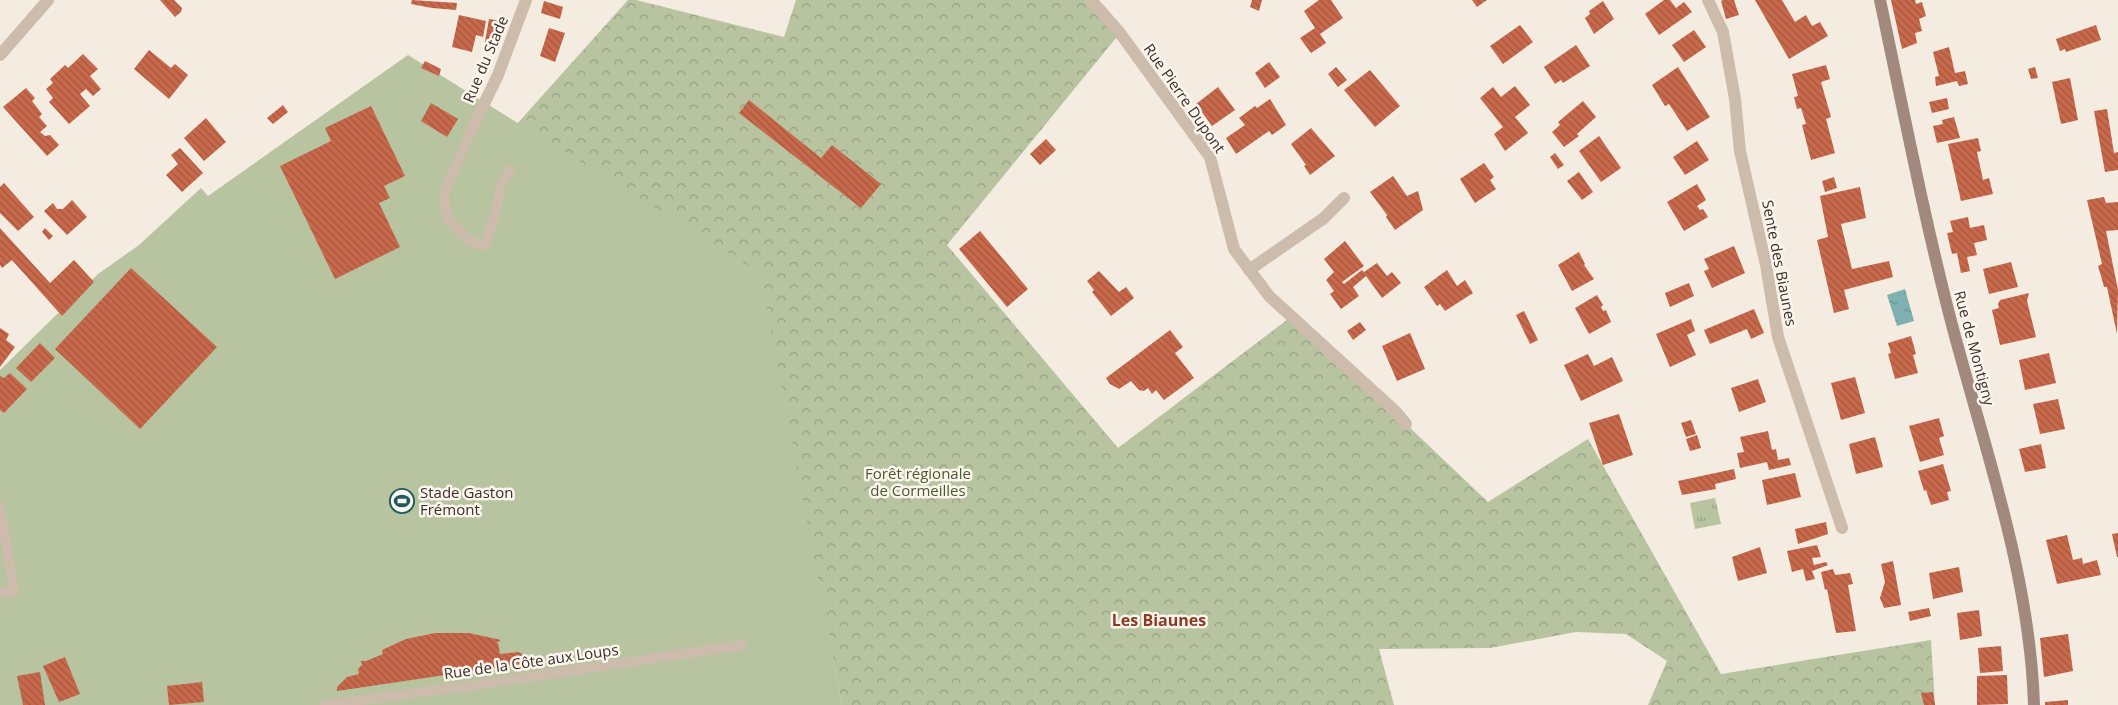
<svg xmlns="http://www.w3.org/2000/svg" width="2118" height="705" font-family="'Open Sans',sans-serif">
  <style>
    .grass { fill: url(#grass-tufts) }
    .forest { fill: url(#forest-crowns) }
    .park { fill: #b8c4a0 }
    .water { fill: url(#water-ripples) }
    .building { fill: url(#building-back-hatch) }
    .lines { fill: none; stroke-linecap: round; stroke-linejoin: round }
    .lane { stroke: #cdbbac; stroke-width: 10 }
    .street { stroke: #cdbbac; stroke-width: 12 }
    .secondary { stroke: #a18a7d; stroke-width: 12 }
    .labels { text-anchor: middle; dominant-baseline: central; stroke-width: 5; stroke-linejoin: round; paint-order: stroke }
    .street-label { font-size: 15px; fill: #3b302b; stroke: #fbf5ee }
    .park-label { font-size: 15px; fill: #4a5a2e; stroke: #fbf5ee }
    .poi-label { font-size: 15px; fill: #3b302b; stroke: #fbf5ee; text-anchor: start }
    .neighbourhood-label { font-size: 16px; font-weight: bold; fill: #8c3b22; stroke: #fbf5ee }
  </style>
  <defs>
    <pattern id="grass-tufts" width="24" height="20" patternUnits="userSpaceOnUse" patternTransform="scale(1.25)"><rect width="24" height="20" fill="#b8c4a0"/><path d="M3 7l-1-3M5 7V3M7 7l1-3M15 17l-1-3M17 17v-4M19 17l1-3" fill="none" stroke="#97a083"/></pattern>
    <pattern id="forest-crowns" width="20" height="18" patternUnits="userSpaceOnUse" patternTransform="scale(1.25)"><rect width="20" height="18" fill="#b8c4a0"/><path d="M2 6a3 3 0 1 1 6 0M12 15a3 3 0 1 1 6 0" fill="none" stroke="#97a083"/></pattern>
    <pattern id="water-ripples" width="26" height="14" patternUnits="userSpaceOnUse" patternTransform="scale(1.25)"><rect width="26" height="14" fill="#7fb0b2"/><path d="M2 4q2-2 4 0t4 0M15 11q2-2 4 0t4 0" fill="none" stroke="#699091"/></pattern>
    <pattern id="building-back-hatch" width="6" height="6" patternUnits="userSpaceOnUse" patternTransform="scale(1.25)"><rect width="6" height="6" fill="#c8694b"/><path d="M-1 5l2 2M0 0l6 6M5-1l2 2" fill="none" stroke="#a4573f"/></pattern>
  </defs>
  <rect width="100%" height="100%" fill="#f4ebe1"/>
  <polygon class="grass" points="1715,498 1721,524 1695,529 1690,503"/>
  <polygon class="forest" points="628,0 636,0 784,37 796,0 1091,0 1120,33 947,245 1118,448 1288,319 1406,424 1488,502 1588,439 1721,674 1931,640 1935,705 1648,705 1667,661 1626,634 1576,632 1490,648 1379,649 1394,705 842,705 828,633 500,143"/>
  <polygon class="park" points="408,55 760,273 842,705 0,705 0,370 98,274 139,245 201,188 208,196"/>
  <polygon class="water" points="1905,289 1914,321 1897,326 1887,295"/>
  <g class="building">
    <polygon points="160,0 174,0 182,8 181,12 175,17"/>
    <polygon points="412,0 457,3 456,10 432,8 411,4"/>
    <polygon points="1252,0 1262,0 1259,11 1250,7"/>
    <polygon points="1319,0 1331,0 1343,18 1320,34 1326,43 1311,53 1300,38 1315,28 1304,11"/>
    <polygon points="1472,0 1487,0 1477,7"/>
    <polygon points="1664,0 1670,0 1676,8 1684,2 1692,12 1659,35 1645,14"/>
    <polygon points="1723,0 1734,0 1739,15 1726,19 1721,1"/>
    <polygon points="1755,0 1782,0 1795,22 1806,15 1812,26 1820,22 1828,36 1789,59"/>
    <polygon points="1891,0 1915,0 1916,4 1922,2 1926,16 1919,19 1922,31 1915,33 1917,43 1902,49"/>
    <polygon points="544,1 563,7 560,19 541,13"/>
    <polygon points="1603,1 1614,19 1594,34 1585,18 1590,14 1589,11"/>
    <polygon points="459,15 486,21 483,37 476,35 472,52 452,47"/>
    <polygon points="489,19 507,22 495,49 484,47"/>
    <polygon points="1520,25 1533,42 1503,64 1490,46"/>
    <polygon points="2096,25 2101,40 2066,52 2065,49 2060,51 2056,39"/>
    <polygon points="549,28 565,33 555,62 540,56"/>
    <polygon points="1694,30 1706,47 1684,62 1672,45"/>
    <polygon points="1576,45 1590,66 1563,83 1561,80 1555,84 1544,67"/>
    <polygon points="1949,47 1955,73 1965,71 1968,84 1959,86 1957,81 1936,86 1935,77 1939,76 1933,52"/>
    <polygon points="149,50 171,68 175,64 188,75 169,99 134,69"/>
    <polygon points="83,54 98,69 90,76 101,89 93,96 86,89 80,94 90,106 69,124 49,102 53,98 46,89 53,83 50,79 65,65 68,68"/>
    <polygon points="425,61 441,69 439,76 421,68"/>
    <polygon points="1269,62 1280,77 1265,88 1255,73"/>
    <polygon points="1826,65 1830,79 1821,82 1831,117 1826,119 1835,153 1811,160 1802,125 1806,124 1801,108 1797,109 1794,97 1798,96 1792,74"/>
    <polygon points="1336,67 1347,80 1338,87 1328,74"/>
    <polygon points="1678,67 1710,117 1687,131 1669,104 1665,106 1652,85"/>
    <polygon points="2035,67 2038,78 2031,79 2028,69"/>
    <polygon points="1370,70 1400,106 1375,127 1344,90"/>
    <polygon points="2070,78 2078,120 2061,124 2052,82"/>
    <polygon points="1515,86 1530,105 1515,117 1528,133 1505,151 1494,134 1503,127 1480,98 1493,87 1501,97"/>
    <polygon points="1218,87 1235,110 1212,126 1196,104"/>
    <polygon points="26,88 35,98 32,101 42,114 39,117 47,126 40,132 45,136 50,135 59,145 47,156 3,107"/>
    <polygon points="1947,98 1949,109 1932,113 1929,102"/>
    <polygon points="1270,99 1286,125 1272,135 1269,131 1236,154 1226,138 1245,125 1239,118 1255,106 1257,108"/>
    <polygon points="749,100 821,158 832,145 881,184 861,208 739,113"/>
    <polygon points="1583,101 1596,117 1577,134 1579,136 1564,147 1552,132 1560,125 1558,122"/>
    <polygon points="431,103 458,119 447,137 421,121"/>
    <polygon points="283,105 288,112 273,124 267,118"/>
    <polygon points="371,106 405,176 384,186 390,198 379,203 400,247 335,279 280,166 331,141 325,128"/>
    <polygon points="2107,109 2114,153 2118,152 2118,170 2105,172 2094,111"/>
    <polygon points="1954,117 1960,138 1937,143 1933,126 1943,124 1942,120"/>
    <polygon points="206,118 226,142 204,161 184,138"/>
    <polygon points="1311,128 1335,156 1310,175 1304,166 1306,165 1291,144"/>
    <polygon points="1599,136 1621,168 1601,182 1579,151"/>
    <polygon points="1978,138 1981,151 1977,152 1983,180 1989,178 1993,194 1961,201 1948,144"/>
    <polygon points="1046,139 1056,150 1040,165 1030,154"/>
    <polygon points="1697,141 1709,160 1685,175 1673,157"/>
    <polygon points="180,148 203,173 182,192 166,175 178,164 171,155"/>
    <polygon points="1555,153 1564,165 1558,169 1550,157"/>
    <polygon points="1484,163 1494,177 1490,180 1496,189 1475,203 1460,179"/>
    <polygon points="1579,172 1593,192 1582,200 1567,181"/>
    <polygon points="1393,176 1407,196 1418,191 1423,210 1395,230 1386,217 1387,215 1370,192"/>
    <polygon points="1834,177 1837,188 1825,192 1822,181"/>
    <polygon points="4,183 34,217 18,231 0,213 0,187"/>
    <polygon points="1697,184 1706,200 1697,206 1700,210 1703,209 1708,217 1684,231 1667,202"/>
    <polygon points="1860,187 1866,218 1841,224 1852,269 1889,261 1893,277 1844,290 1849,309 1834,313 1817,240 1828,237 1820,196"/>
    <polygon points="2104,197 2106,203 2118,202 2118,230 2106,231 2118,290 2117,334 2107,287 2104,287 2101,276 2098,266 2102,264 2087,200"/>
    <polygon points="72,200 87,217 67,235 44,211 53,203 57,209 63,209"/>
    <polygon points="1968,217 1970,228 1984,225 1987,240 1974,243 1977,255 1967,257 1970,271 1961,273 1957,253 1952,254 1947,233 1953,232 1950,221"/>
    <polygon points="0,228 50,283 74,260 94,282 62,316 12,260 2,268 0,265"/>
    <polygon points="45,228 53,236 49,240 42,232"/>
    <polygon points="980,231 1028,289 1007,307 959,249"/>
    <polygon points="1345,241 1364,266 1342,282 1344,284 1362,270 1364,272 1377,263 1387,276 1392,272 1401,283 1382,298 1366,276 1353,287 1359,296 1341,309 1330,294 1334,291 1326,280 1334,272 1324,259"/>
    <polygon points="1734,246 1745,273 1712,288 1704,271 1709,269 1704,259"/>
    <polygon points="1579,252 1585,264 1584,265 1594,279 1572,291 1558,265"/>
    <polygon points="2011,262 2018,287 1989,294 1983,269"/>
    <polygon points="131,268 217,347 140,429 55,349"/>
    <polygon points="1447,270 1457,286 1465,280 1473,293 1445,311 1440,304 1437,306 1424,287"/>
    <polygon points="1099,271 1119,292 1126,287 1134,298 1111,316 1092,292 1094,290 1087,281"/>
    <polygon points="1689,283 1694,296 1670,307 1665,293"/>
    <polygon points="2029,293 2027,301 2036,337 2000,345 1992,310 1999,308 1998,304 2000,300"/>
    <polygon points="1597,295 1603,305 1601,307 1603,311 1606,310 1611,322 1589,334 1575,308"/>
    <polygon points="1754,309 1764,333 1751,339 1747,329 1710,344 1704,330"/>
    <polygon points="1524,311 1538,340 1530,344 1516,315"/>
    <polygon points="1691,319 1695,331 1687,335 1696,355 1670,367 1656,334"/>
    <polygon points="1360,322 1366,330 1353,340 1347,331"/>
    <polygon points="0,328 9,334 6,340 15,347 0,367"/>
    <polygon points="1170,330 1183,347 1175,353 1194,378 1164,400 1156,390 1152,394 1148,388 1144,391 1139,390 1131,381 1119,389 1110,384 1106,378"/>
    <polygon points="1410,333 1425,369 1397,381 1382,346"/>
    <polygon points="1911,336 1916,354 1913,355 1918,373 1895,379 1888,354 1891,353 1888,343"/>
    <polygon points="40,343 55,358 31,382 16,368"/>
    <polygon points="2049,353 2056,383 2025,390 2019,360"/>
    <polygon points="1588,354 1594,366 1612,357 1623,381 1581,401 1564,365"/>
    <polygon points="10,373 27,389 4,413 0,410 0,376 4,378"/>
    <polygon points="1855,377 1865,413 1841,420 1831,383"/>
    <polygon points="1758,379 1766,402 1739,412 1731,388"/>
    <polygon points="2058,399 2065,429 2040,434 2033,404"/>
    <polygon points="1619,414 1633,455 1603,465 1589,423"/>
    <polygon points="1939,418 1944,436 1939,438 1944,455 1920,462 1909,426"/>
    <polygon points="1691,420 1696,434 1686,437 1681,423"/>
    <polygon points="1768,431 1772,450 1776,449 1778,460 1789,458 1791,465 1769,470 1767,462 1740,468 1737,453 1744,452 1740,437"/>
    <polygon points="1697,435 1701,448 1690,451 1686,439"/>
    <polygon points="1875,437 1883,467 1856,474 1849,444"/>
    <polygon points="2041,444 2046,468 2025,472 2019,449"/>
    <polygon points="1943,464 1951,491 1947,492 1949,500 1931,505 1926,490 1924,491 1918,471"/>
    <polygon points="1734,469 1736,479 1715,484 1716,489 1682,495 1678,481"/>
    <polygon points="1795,473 1801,497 1767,505 1762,480"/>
    <polygon points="1826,522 1828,534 1798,544 1795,529"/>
    <polygon points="2118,533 2118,557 2117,557 2112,534"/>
    <polygon points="2067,535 2073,560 2082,558 2083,564 2097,560 2101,575 2057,584 2046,540"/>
    <polygon points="1817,545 1821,557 1812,558 1814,565 1826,562 1828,565 1812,571 1815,579 1806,581 1803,569 1792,572 1787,551"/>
    <polygon points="1760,547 1767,573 1738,581 1732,557"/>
    <polygon points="1893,561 1901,605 1884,608 1880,598 1885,582 1881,564"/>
    <polygon points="1959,567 1963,592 1933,599 1929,573"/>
    <polygon points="1833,569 1835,575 1850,573 1853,584 1848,585 1856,631 1836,633 1827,589 1825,590 1821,572"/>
    <polygon points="1929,608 1931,616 1910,621 1908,612"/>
    <polygon points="1979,610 1982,636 1960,640 1957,613"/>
    <polygon points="435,633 469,633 501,640 496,643 498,643 500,654 518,652 525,655 527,663 337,691 337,687 347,677 359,674 358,669 362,665 361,661 366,661 383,654 382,650 406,639"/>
    <polygon points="2068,634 2073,671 2044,677 2040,638"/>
    <polygon points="2001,646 2003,671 1980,673 1978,648"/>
    <polygon points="65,657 80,694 59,702 43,666"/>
    <polygon points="40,672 45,705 23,705 17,676"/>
    <polygon points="2007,675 2008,704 1977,705 1977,676"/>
    <polygon points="202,682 204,702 169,705 167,686"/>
    <polygon points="1933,692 1935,705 1924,705 1921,693"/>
    <polygon points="2068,700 2068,705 2045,705 2045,702"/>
  </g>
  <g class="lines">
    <g class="lane">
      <polyline points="471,131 444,193 447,218 469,240 484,246 496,213 501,184 510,170"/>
      <polyline points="0,506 14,591 0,593"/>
      <polyline points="324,705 477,685 742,645"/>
    </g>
    <g class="street">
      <polyline points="1091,0 1120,33 1210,157 1234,249 1269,296 1395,411 1406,424"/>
      <polyline points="1708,0 1723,32 1735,99 1740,151 1766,265 1778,337 1842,528"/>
      <polyline points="0,55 48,0"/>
      <polyline points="471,131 498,75 526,0"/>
      <polyline points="1249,270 1324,218 1344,198"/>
    </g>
    <path class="secondary" d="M1880 0C1903 108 1924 218 1952 325 1985 450 2030 575 2034 705"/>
  </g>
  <defs>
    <symbol id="stadium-ring" viewBox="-11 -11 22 22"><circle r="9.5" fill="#fbf5ee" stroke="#1f5a5e" stroke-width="1.5"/><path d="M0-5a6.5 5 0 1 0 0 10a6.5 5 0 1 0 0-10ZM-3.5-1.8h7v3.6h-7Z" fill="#1f5a5e"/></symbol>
  </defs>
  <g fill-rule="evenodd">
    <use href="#stadium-ring" x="388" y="487" width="28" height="28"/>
  </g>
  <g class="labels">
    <g class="street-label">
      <text transform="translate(485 59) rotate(-67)">Rue du Stade</text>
      <text transform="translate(1185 98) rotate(55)">Rue Pierre Dupont</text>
      <text transform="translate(1780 263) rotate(79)">Sente des Biaunes</text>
      <text transform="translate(1975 348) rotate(75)">Rue de Montigny</text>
      <text transform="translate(531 661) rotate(-8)">Rue de la Côte aux Loups</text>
    </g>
    <g class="park-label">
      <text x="918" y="473">Forêt régionale<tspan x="918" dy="17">de Cormeilles</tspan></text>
    </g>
    <g class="poi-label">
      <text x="420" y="492">Stade Gaston<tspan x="420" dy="17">Frémont</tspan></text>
    </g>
    <g class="neighbourhood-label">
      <text x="1159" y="620">Les Biaunes</text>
    </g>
  </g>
</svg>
